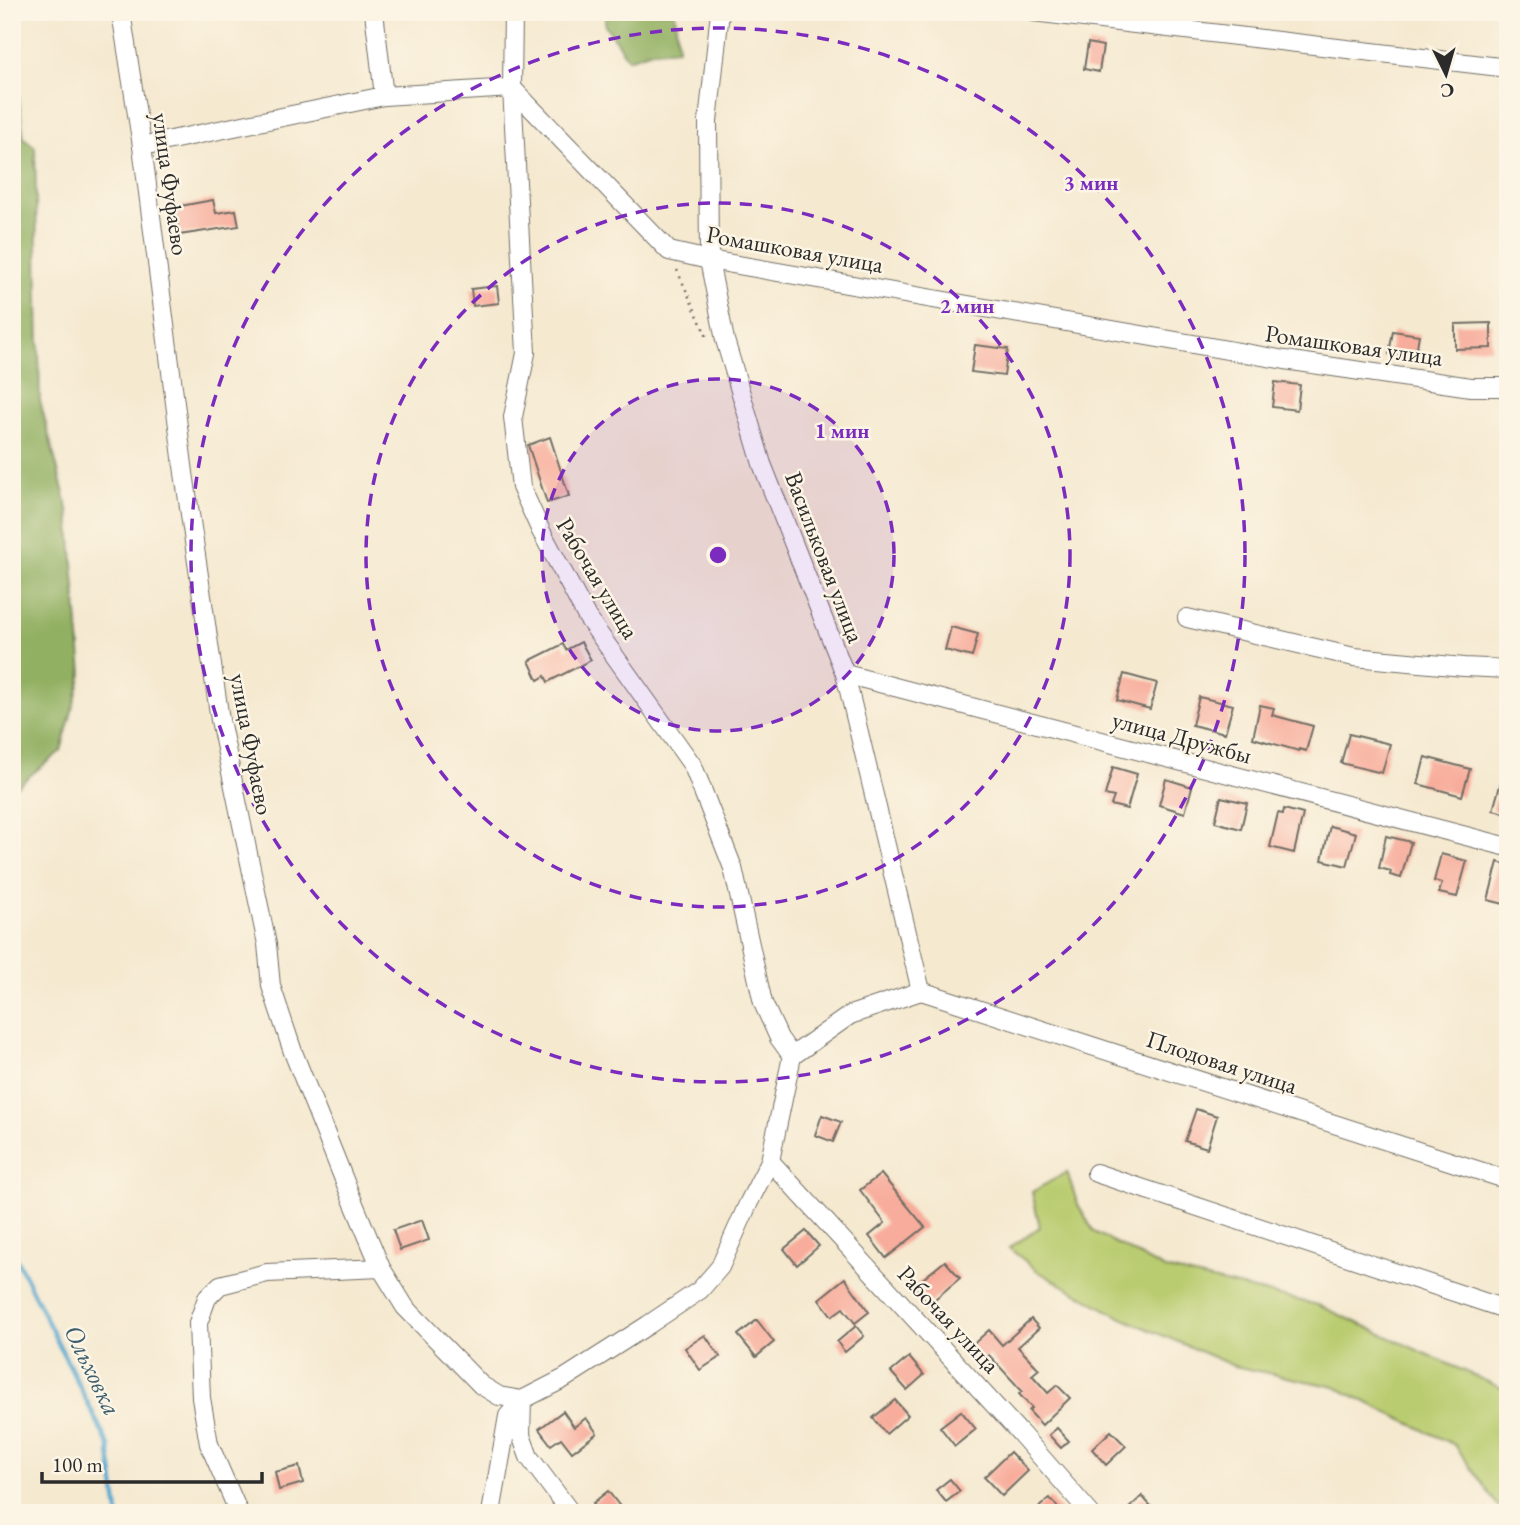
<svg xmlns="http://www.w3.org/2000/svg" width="1520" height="1525" font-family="'EB Garamond',serif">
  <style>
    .green { fill: #b9cc70; stroke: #727c4e; stroke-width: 2 }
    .forest { fill: #92b062; stroke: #5e6e46; stroke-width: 2 }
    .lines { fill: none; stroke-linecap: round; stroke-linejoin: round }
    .stream { stroke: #53a7cf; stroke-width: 4.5 }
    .building { fill: #f8ad9c }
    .minor-casing { stroke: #726e65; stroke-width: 20 }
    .path { stroke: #726e65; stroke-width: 2.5; stroke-dasharray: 2 5; stroke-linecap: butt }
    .minor { stroke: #fff; stroke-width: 18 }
    .ring { fill: none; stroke: #7b2cbf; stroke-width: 3.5; stroke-dasharray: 12 9 }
    .labels { text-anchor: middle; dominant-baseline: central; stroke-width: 5; stroke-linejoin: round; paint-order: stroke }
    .street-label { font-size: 24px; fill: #2b2b2b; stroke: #fcf5e5 }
    .water-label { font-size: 26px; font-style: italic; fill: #3b5d6d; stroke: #fcf5e5 }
    .centre { fill: #7b2cbf; stroke: #fcf5e5; stroke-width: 3.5 }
    .ring-label { font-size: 21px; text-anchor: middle; font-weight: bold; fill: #7b2cbf; stroke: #fcf5e5; stroke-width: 5; stroke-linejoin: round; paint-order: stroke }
  </style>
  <rect width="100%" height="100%" fill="#fcf5e5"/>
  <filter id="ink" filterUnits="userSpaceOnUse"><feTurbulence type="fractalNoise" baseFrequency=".0143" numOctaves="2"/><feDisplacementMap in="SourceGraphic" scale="14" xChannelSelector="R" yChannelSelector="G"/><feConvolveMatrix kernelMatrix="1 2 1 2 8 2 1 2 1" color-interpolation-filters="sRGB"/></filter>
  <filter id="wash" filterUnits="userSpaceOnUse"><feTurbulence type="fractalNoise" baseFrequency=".00686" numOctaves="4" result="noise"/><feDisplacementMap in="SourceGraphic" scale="28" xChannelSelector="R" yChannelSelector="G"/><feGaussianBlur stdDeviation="1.57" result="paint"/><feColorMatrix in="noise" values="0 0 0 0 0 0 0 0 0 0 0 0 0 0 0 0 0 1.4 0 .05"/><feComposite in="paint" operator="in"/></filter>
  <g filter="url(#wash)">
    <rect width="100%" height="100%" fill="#f5e9d0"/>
    <polygon class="green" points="1067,1172 1078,1205 1094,1232 1165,1269 1318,1305 1508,1391 1508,1513 1503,1513 1455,1445 1335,1387 1234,1366 1120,1317 1039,1272 1009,1248 1040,1227 1032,1192"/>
    <g class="forest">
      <polygon points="605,12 675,12 678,49 652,51 628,59 605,25"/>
      <polygon points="12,52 24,138 35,147 40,401 69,513 82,674 61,751 12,790"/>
    </g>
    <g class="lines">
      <polyline class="stream" points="12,1250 109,1446 118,1513"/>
    </g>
    <g id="blocks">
      <g class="building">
        <polygon points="1088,43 1103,46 1099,72 1084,69"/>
        <polygon points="213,200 216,213 236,210 239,226 179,235 175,207"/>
        <polygon points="497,286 499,303 473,306 471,289"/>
        <polygon points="1491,323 1491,348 1455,349 1455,324"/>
        <polygon points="1393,331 1419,335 1415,359 1389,354"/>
        <polygon points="975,345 1008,349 1004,376 971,372"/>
        <polygon points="1275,382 1300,385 1297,410 1272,407"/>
        <polygon points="550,437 569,496 547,503 528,445"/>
        <polygon points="951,627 978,634 972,657 945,650"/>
        <polygon points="581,642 591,660 548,682 545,676 538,680 529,661 563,644 566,650"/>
        <polygon points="1124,674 1157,683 1150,709 1117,700"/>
        <polygon points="1199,697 1233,705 1225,733 1192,725"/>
        <polygon points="1260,705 1274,708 1272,715 1313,726 1306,751 1299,749 1299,751 1253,738"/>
        <polygon points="1349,734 1390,744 1382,773 1341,763"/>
        <polygon points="1425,757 1470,769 1462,796 1418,784"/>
        <polygon points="1113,767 1137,774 1127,809 1111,805 1114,797 1105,795"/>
        <polygon points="1504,771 1508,771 1508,814 1493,810"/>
        <polygon points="1166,779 1192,787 1185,813 1159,805"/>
        <polygon points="1221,797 1247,803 1241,829 1215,822"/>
        <polygon points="1284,809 1303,814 1294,853 1270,847 1278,813 1283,814"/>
        <polygon points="1330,826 1356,833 1347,866 1322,860"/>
        <polygon points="1386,836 1411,842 1401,878 1390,875 1391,871 1379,868"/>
        <polygon points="1441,854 1467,861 1457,897 1439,893 1442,883 1434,881"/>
        <polygon points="1498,862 1508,865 1508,905 1488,900"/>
        <polygon points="1196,1109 1217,1116 1207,1148 1185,1141"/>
        <polygon points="822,1115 841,1122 833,1142 815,1135"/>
        <polygon points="881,1174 925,1227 886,1258 869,1236 885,1223 860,1190"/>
        <polygon points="422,1220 429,1240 400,1250 393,1230"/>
        <polygon points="806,1231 819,1246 797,1265 784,1249"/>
        <polygon points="945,1261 960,1278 929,1304 914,1286"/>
        <polygon points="845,1278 869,1312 855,1323 843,1308 832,1316 819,1299"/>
        <polygon points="1031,1319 1039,1328 1018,1347 1039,1369 1032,1375 1048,1393 1057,1385 1070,1398 1042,1425 1029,1411 1032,1408 1019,1394 1022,1391 989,1355 981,1361 969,1348 989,1330 1002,1345"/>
        <polygon points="757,1320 774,1342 756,1357 738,1335"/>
        <polygon points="856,1326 864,1336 845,1352 837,1342"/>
        <polygon points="705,1335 720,1357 700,1370 685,1348"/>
        <polygon points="909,1357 924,1375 907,1390 891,1372"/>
        <polygon points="895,1400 908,1415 886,1434 873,1418"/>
        <polygon points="563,1411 574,1427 586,1418 597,1433 572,1452 561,1438 551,1445 539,1429"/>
        <polygon points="961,1411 976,1429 955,1446 940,1427"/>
        <polygon points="1057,1428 1069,1441 1061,1448 1049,1435"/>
        <polygon points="1111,1431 1126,1446 1106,1465 1092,1449"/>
        <polygon points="1010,1452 1028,1471 1002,1496 984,1477"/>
        <polygon points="299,1466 303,1483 279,1490 275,1472"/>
        <polygon points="950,1479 960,1491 946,1502 936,1490"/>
        <polygon points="608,1491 625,1513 600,1513 593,1503"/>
        <polygon points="1142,1496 1157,1513 1124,1513"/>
        <polygon points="1050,1498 1062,1513 1032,1513"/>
      </g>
    </g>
  </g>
  <g filter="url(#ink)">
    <use href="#blocks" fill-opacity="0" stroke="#726e65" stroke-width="2"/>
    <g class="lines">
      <defs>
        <g id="minor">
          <polyline points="121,12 142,146 184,473 220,720 267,944 271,986 293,1052 349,1192 381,1268 405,1307 481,1385 499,1396 522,1400"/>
          <polyline points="374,12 384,96"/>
          <polyline points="513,12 512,88 526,353 513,417 521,487 541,531 587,617 693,766 733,868 763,1003 779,1038 792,1056"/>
          <polyline points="720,12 708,121 709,260 725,340 762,464 845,674 921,991"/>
          <polyline points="1033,12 1508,68"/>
          <polyline points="142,146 384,96 512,88 669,251 709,260 1285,360 1471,387 1508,387"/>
          <polyline points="1187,618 1354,657 1464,667 1508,669"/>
          <polyline points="845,674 1508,847"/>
          <polyline points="921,991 1508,1180"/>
          <polyline points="770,1161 1020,1433 1090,1513"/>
          <polyline points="1096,1173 1508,1310"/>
          <polyline points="522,1400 521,1435 529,1457 571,1513"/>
          <polyline points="239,1513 209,1444 201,1398 198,1323 207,1298 220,1285 267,1273 381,1268"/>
          <polyline points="491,1513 508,1416 522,1400 565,1378 648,1325 700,1290 720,1267 749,1202 770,1161 792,1056 850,1015 921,991"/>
        </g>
      </defs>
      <use href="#minor" class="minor-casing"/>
      <polyline class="path" points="677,270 707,337"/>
      <use href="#minor" class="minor"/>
    </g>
  </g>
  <circle cx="718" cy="555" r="176" fill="#7b2cbf" fill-opacity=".12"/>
  <g class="ring">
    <circle cx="718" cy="555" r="176"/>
    <circle cx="718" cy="555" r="352"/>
    <circle cx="718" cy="555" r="527"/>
  </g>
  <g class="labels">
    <g class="street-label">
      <text transform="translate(171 184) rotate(82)">улица Фуфаево</text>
      <text transform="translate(795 249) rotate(10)">Ромашковая улица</text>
      <text transform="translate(1354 345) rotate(8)">Ромашковая улица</text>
      <text transform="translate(825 557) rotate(69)">Васильковая улица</text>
      <text transform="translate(598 578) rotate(59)">Рабочая улица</text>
      <text transform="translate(1182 737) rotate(15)">улица Дружбы</text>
      <text transform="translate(252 744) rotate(79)">улица Фуфаево</text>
      <text transform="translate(1222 1062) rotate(18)">Плодовая улица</text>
      <text transform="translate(949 1319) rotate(47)">Рабочая улица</text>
    </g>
    <g class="water-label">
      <text transform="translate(93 1370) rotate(64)">Ольховка</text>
    </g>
  </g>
  <circle cx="718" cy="555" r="10" class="centre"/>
  <g class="ring-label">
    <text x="1091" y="190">3 мин</text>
    <text x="967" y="313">2 мин</text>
    <text x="842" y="438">1 мин</text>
  </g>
  <rect width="1520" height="1525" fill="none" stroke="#fcf5e5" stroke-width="42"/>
  <g transform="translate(1446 74) rotate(175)" stroke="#fcf5e5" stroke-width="5" paint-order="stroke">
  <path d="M0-5L12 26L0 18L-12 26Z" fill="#2b2b2b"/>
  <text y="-10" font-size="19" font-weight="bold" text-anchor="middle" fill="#2b2b2b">С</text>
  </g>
  <path d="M42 1472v10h220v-10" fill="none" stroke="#2b2b2b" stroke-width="3.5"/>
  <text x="52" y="1472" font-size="21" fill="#2b2b2b" stroke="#fcf5e5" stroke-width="5" paint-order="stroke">100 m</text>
</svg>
